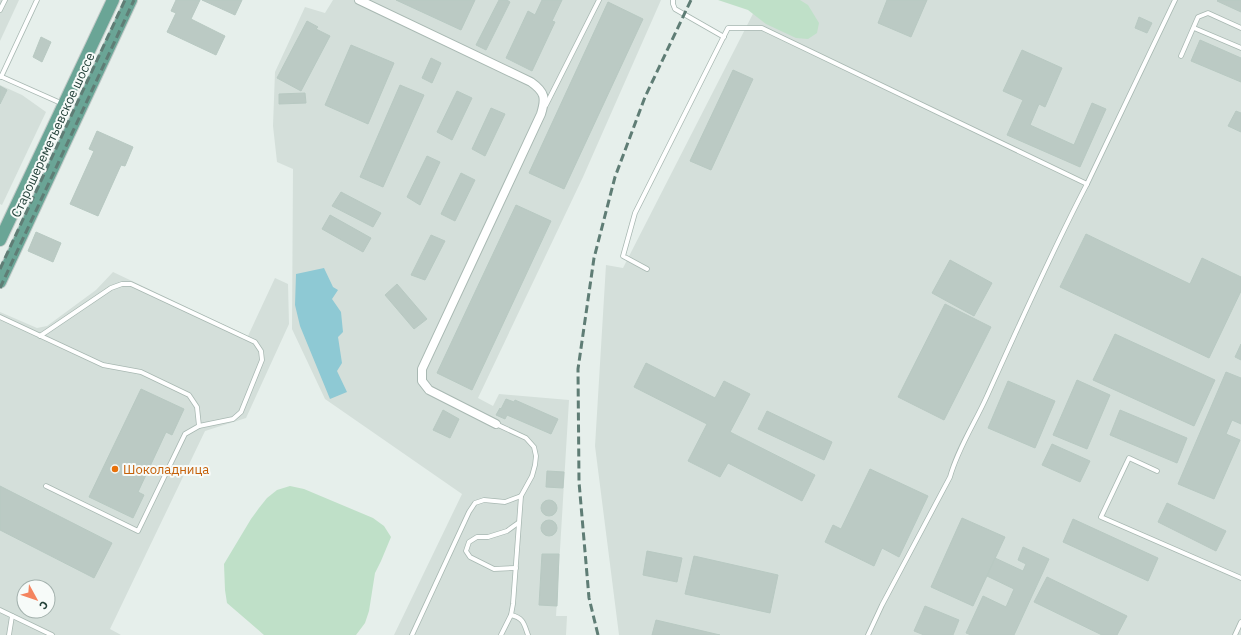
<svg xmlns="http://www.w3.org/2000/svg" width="1241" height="635" font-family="'IBM Plex Sans',sans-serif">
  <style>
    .built { fill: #d4dfda; fill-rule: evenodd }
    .green { fill: #bfe0c8 }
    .water { fill: #8ec9d4 }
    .building { fill: #bbcac4; stroke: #b8c9c2 }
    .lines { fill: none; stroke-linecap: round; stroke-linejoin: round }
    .service-casing { stroke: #a8b8b2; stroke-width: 5.5 }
    .minor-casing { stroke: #a8b8b2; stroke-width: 10 }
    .primary-casing { stroke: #c2cac8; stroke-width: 14 }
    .service { stroke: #fff; stroke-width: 4 }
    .minor { stroke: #fff; stroke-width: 8 }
    .primary { stroke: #6aa596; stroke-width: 12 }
    .rail { stroke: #5f7d75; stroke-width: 3; stroke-dasharray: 8 4; stroke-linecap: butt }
    .food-dot { fill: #e8710a; stroke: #f7fbf9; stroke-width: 1.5 }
    .labels { text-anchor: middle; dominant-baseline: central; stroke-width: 4; stroke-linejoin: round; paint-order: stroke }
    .street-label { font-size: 13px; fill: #24423a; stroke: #f7fbf9 }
    .food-label { font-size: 13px; fill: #c56008; stroke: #f7fbf9; text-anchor: start }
  </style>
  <rect width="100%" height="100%" fill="#e6efeb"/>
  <g class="built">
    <polygon points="0,0 19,0 0,41"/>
    <polygon points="333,0 661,0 583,177 478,398 493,406 499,394 569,400 556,616 567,616 566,635 394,635 462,494 325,399 292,329 293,169 277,162 273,126 275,72 305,7 325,13"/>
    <polygon points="760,0 1241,0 1241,635 619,635 595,446 606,265 623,268"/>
    <polygon points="0,85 22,95 46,112 2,205 0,204"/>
    <path d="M113 272 248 336 275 278 288 284 289 324 246 418 205 431 110 629 121 635H0V312L37 328 47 326 96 290ZM24 587H48V611H24Z"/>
  </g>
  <g class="green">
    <polygon points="718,0 800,0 808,5 819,23 817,33 808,39 796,38 766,24 748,10"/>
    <polygon points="290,486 304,489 373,518 384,526 391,537 381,561 375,573 369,611 365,623 356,635 264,635 227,603 225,590 224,564 251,519 259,508 267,498 277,490"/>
  </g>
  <polygon class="water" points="324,268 333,287 338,290 332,299 341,312 343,332 338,337 342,363 337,371 347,392 330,399 300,326 295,305 296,274"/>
  <g class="building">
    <polygon points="176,0 200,0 191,19 225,36 216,55 167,32 176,13 171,11"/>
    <polygon points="202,0 242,0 235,15"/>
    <polygon points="396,0 475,0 461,30"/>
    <polygon points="499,0 507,0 510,2 486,50 476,45"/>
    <polygon points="542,0 562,0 552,21 555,22 532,71 506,58 528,11 535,15"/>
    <polygon points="887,0 927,0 911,37 878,23"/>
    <polygon points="1218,0 1241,0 1241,12 1217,1"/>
    <polygon points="608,2 643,19 564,189 529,173"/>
    <polygon points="1139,17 1152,23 1147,33 1135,28"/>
    <polygon points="307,21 318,27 316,29 330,36 301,91 277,78"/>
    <polygon points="41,37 51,42 42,62 33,57"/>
    <polygon points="1200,40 1241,58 1241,82 1191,61"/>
    <polygon points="351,45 394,63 368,124 325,105"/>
    <polygon points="1022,50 1062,68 1045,107 1039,104 1030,125 1074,145 1092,103 1106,109 1080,167 1007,135 1023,100 1003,91"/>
    <polygon points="431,58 441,63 432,83 422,78"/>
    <polygon points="733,70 753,79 711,170 690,161"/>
    <polygon points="400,85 424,95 383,187 360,177"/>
    <polygon points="0,86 7,90 0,104"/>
    <polygon points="457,91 472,98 452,140 437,132"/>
    <polygon points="305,93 306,103 279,104 279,94"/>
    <polygon points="491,108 505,114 485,156 472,149"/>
    <polygon points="1236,111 1241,113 1241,132 1228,126"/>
    <polygon points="97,131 133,147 125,166 121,165 98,216 70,204 94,151 89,149"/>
    <polygon points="427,156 440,162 420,205 407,197"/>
    <polygon points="461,173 475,180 455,221 441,214"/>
    <polygon points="341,192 381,213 373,227 332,206"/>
    <polygon points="516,205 551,221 472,390 437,373"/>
    <polygon points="330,215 371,238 363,252 322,229"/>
    <polygon points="36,232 61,243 53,262 28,251"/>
    <polygon points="1086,234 1190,284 1202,258 1241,277 1241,291 1209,358 1060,287"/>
    <polygon points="431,235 445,241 425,280 411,275"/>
    <polygon points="950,260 992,283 974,316 932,293"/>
    <polygon points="397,284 427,319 414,329 385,295"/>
    <polygon points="945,304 991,327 944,420 898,397"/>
    <polygon points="1115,334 1215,380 1194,426 1093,380"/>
    <polygon points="1241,344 1241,360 1235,357"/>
    <polygon points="646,363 715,398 724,381 750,394 730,432 815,475 802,501 728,463 720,477 688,461 707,424 634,387"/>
    <polygon points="1226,372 1241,378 1241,424 1232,420 1226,434 1240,440 1214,499 1178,484"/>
    <polygon points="1077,380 1110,395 1087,449 1053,435"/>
    <polygon points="1008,381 1055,401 1035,448 988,428"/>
    <polygon points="141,389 184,409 172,435 166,432 138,492 144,495 133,518 89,497"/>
    <polygon points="506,399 514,402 515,400 558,419 551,434 507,415 505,419 496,415 500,408 501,409"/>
    <polygon points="443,410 459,419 450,438 433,430"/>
    <polygon points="1120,410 1187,438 1177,463 1110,435"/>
    <polygon points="767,411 832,442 824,460 758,429"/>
    <polygon points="1052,444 1090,461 1080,482 1042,465"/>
    <polygon points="870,469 928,496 899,557 882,548 874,566 825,542 833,525 841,529"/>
    <polygon points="547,471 564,472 563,488 546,487"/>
    <polygon points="0,486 112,543 94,578 0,530"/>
    <circle cx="549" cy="508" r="8"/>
    <polygon points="1167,503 1226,531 1216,551 1158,522"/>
    <polygon points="962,518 1005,537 973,606 931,587"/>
    <polygon points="1073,519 1158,558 1148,581 1063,542"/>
    <circle cx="549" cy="528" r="8"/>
    <polygon points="1023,547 1049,559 1014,635 971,635 966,633 983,596 1006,607 1014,589 987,576 995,558 1023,571 1026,564 1018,560"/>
    <polygon points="647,551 682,558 677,582 643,575"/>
    <polygon points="542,554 559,554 557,606 539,605"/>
    <polygon points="694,556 778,575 770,613 685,594"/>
    <polygon points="1047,577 1127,616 1117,635 1102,635 1034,602"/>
    <polygon points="925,606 959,620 953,635 924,635 914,631"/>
    <polygon points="656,620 720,635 652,635"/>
  </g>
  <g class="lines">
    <defs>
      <g id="service">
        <polyline points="673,0 673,4 675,9 724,37"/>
        <polyline points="0,10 5,0"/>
        <polyline points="1194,28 1241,48"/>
        <polyline points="1181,56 1198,17 1208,13 1241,28"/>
        <polyline points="0,76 63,104"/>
        <polyline points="1,77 37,0"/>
        <polyline points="546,105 599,0"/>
        <polyline points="647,269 623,256 635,213 728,28 762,28 1087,184 1175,0"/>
        <polyline points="0,317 103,365 141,372 189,395 197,407 199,426"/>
        <polyline points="40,336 111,288 122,284 131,284 255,342 261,351 262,360 241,412 233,419 199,426 185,434 138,531 46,486"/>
        <polyline points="496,424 526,438 534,447 536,456 535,465 532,476 521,496 513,604 511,615 501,635"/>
        <polyline points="1157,471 1129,458 1101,517 1241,578"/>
        <polyline points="516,568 494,569 470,557 466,551 469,542 477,537 488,537 507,531 518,523"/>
        <polyline points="0,610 52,635"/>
        <path d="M511 615C524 618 524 624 528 635"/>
        <polyline points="9,635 12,616"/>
        <polyline points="412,635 469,512 475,503 484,500 505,502 521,496"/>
        <path d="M868 635 882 605 950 477C958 448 975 423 987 396 1019 325 1051 253 1087 184"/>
        <polyline points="1235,635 1241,622"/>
      </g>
      <path id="minor" d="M359 0 531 82C545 92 546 98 541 114L422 369V381L429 390 496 424"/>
      <g id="primary">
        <polyline points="0,240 113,0"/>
        <polyline points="0,282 131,0"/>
      </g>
    </defs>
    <use href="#service" class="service-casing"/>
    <use href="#minor" class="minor-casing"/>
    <use href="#primary" class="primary-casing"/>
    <use href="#service" class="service"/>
    <use href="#minor" class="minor"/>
    <use href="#primary" class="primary"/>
    <g class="rail">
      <polyline points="0,269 125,0"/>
      <polyline points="0,288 134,0"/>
      <polyline points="598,635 589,598 579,482 578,369 594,258 615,177 645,97 691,0"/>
    </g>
  </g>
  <circle class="food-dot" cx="115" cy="469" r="4"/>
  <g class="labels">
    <g class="street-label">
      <text transform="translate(53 135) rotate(-65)">Старошереметьевское шоссе</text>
    </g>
    <g class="food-label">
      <text x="123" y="469">Шоколадница</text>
    </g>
  </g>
  <g transform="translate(36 599) rotate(130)"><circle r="19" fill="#f7fbf9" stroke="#a3b1ad"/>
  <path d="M0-3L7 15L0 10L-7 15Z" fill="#f4845f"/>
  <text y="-6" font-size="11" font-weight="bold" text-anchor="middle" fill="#24423a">С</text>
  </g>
</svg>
